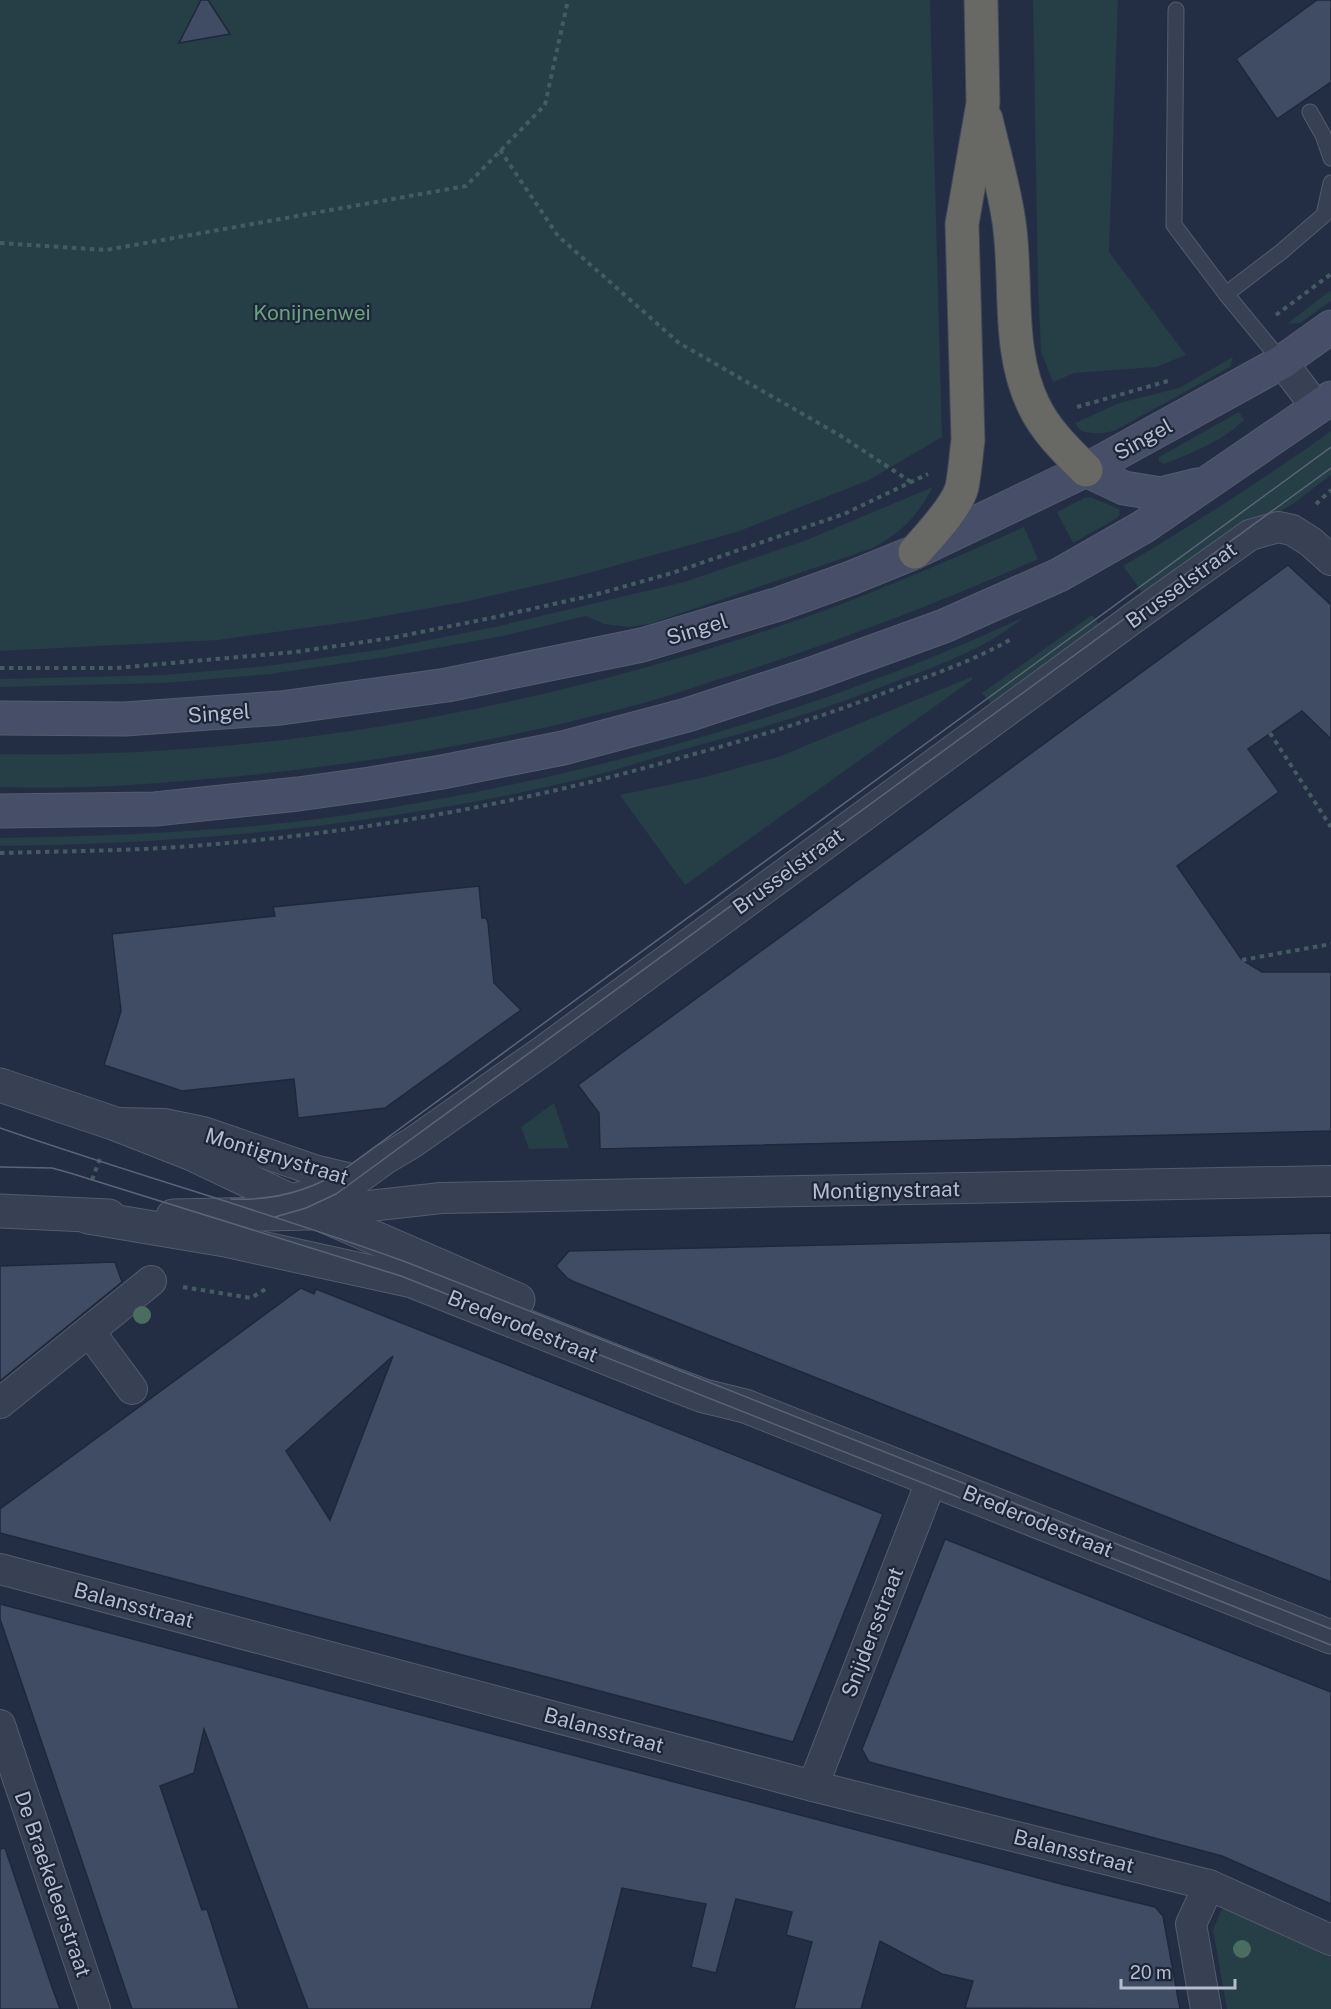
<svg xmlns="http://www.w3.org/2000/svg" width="1331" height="2009" font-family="'Public Sans',sans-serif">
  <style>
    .green { fill: #263e45 }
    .building { fill: #3f4c64; stroke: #1f283b; stroke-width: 1.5; fill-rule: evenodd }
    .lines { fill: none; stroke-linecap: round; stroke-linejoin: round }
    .service-casing { stroke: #535c6e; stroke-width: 17 }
    .minor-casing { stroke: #535c6e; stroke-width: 32 }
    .tertiary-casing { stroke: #535c6e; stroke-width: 35 }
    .secondary-casing { stroke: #535c6e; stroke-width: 35 }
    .trunk-casing { stroke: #40495b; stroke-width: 35 }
    .path { stroke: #445c61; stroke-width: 4; stroke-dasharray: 4.5 4.5; stroke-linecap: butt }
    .service { stroke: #384153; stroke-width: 15 }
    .minor { stroke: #384153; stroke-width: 30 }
    .tertiary { stroke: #384153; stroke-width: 33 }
    .secondary { stroke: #464f67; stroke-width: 33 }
    .trunk { stroke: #686864; stroke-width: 33 }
    .tram { stroke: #5a647b; stroke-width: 1.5 }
    .tree { fill: #4a6d62 }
    .labels { text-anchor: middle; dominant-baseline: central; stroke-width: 4.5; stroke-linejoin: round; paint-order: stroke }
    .park-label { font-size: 21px; fill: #6aa17b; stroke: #1d2639 }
    .street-label { font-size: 21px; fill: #b5bccd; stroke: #1d2639 }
  </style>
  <rect width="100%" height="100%" fill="#232e44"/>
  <g class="green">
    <polygon points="0,0 930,0 942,437 869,480 737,532 574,577 464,602 356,621 218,640 0,651"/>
    <polygon points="1033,0 1118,0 1109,252 1186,355 1156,367 1074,373 1053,382 1041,352 1038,284"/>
    <polygon points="1331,290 1331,301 1300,323 1287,324"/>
    <path d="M1233 357 1230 367 1116 430C1104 434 1094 434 1081 431L1075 423 1119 403 1179 388Z"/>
    <path d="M1239 412 1244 420C1223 441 1192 453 1164 464L1159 461V457Z"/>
    <path d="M1331 431V475L1293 504 1142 592 1123 566C1195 523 1264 479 1331 431Z"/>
    <path d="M933 487C914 520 905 529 873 548L649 624 629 627 604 624 586 616 503 636 386 657 270 674 164 683 0 687V679L163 675 267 666 384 649 499 626 684 582 804 541Z"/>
    <polygon points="1090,497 1119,509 1120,514 1117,518 1073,543 1057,512 1084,498"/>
    <path d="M1024 527 1038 559C939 603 839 641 736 674 709 682 682 692 654 700 516 739 374 763 231 777 155 784 77 790 0 787V754C264 759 528 711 777 627 861 599 943 563 1024 527Z"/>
    <polygon points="1092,615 1099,624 991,703 982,693"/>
    <path d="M1024 617C980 654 924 670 871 691 808 715 744 733 678 751 646 760 614 771 581 779 393 824 194 844 0 846V838C113 836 227 832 339 816 575 780 807 718 1024 617Z"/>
    <polygon points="971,677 973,679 685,885 620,795 705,777 781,756"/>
    <polygon points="554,1103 569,1148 529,1149 521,1127"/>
    <polygon points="1226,1906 1331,1948 1331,2009 1227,2009 1213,1930 1221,1911"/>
  </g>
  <g class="building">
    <polygon points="201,0 208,0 230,34 179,43"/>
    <polygon points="1317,0 1331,0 1331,82 1277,119 1236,59"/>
    <polygon points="1288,565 1331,605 1331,739 1302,711 1248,749 1279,792 1177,866 1242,960 1262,972 1331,972 1331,1131 600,1149 599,1113 578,1085"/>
    <polygon points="479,886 482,918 486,918 488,923 494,983 521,1010 385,1108 298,1118 294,1079 182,1091 104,1065 121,1011 112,934 275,916 273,907"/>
    <polygon points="1331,1233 1331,1582 572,1281 567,1278 556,1266 569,1251"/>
    <polygon points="115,1262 122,1282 0,1381 0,1266"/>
    <path d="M301 1288 314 1294 316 1289 883 1514 793 1742 0 1533V1509ZM393 1356 330 1520 286 1451Z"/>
    <polygon points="945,1539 1331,1692 1331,1904 1222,1856 869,1762 862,1749"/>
    <polygon points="0,1604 1065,1885 1155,1907 1163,1916 1180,2009 965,2008 973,1981 942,1974 880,1941 861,2009 794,2009 812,1942 786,1935 792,1912 736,1899 716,1973 691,1967 706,1904 622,1888 591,2009 308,2009 204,1729 194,1773 160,1786 202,1910 207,1909 239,2009 132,2009 0,1619"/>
    <polygon points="5,1848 52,1987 60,2009 0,2009 0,1849"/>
  </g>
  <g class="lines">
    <defs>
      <g id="service">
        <polyline points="1176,10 1174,225 1226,294"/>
        <polyline points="1310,112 1323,135 1331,158"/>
        <polyline points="1282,362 1226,294 1281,252 1324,215 1331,183"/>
      </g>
      <g id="minor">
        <polyline points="1282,362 1317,408"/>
        <polyline points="119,1123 164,1124 203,1132 314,1170 356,1180"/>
        <polyline points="274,1205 356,1180 385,1159 412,1143 543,1051 1143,611 1250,535 1278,527 1292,530 1311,542 1331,560"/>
        <polyline points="315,1212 441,1198 1331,1181"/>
        <polyline points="89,1331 132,1389"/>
        <polyline points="0,1403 151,1281"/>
        <polyline points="0,1569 813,1786 1209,1885 1331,1940"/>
        <polyline points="0,1725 95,2009"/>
        <polyline points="813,1786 932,1479"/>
        <polyline points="1206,2009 1191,1924 1209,1885"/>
      </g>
      <g id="tertiary">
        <polyline points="0,1085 113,1123 192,1154 306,1208 518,1300"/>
        <polyline points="0,1211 109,1216"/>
        <polyline points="173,1216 310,1213"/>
        <polyline points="88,1217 225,1240 412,1281 672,1384 704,1396 745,1406 1331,1637"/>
      </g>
      <g id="secondary">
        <polyline points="1086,470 1124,488 1161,494 1197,485"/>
        <polyline points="0,718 125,719 281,708 447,685 642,645 779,604 851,578 915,552 1086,470 1282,362 1331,327"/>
        <polyline points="0,811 155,809 298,794 370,784 442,772 563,748 687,715 809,675 944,626 1059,575 1143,527 1331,398"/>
      </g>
      <g id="trunk">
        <path d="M986 119C994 153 1004 187 1009 222 1018 283 1006 349 1034 406 1046 431 1066 450 1086 470"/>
        <path d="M915 552C929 536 957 507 962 487 965 472 966 455 968 440L962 224 983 103 981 0"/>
      </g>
    </defs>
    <use href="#service" class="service-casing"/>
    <use href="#minor" class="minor-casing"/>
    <use href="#tertiary" class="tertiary-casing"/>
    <use href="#secondary" class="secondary-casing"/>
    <use href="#trunk" class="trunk-casing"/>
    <g class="path">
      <polyline points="500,150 558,236 679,343 841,436 911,482"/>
      <polyline points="0,243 106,250 466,186 545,105 568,0"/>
      <polyline points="1276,315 1331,274"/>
      <polyline points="1077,407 1168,381"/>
      <polyline points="1316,504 1331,490"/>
      <polyline points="0,668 116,668 295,652 391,638 491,618 594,595 672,573 844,514 928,474"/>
      <polyline points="1270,733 1331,827"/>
      <path d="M0 853C68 851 136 851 204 845 331 835 458 814 582 784 629 773 676 759 723 746 786 728 847 708 907 684 943 671 979 658 1013 638"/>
      <polyline points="1242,960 1331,944"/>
      <polyline points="92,1180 101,1156"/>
      <polyline points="183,1287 251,1298 267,1288"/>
    </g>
    <use href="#service" class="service"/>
    <use href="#minor" class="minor"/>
    <use href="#tertiary" class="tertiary"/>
    <use href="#secondary" class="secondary"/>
    <use href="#trunk" class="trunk"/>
    <g class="tram">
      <path d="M0 1128C135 1175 272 1213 406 1262L1331 1629"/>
      <polyline points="0,1167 52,1168 70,1173 401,1276 1331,1645"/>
      <path d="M231 1199C273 1201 311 1191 346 1168L1331 447"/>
      <polyline points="275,1217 306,1208 336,1194 1331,468"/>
    </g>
  </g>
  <g class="tree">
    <circle cx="142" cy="1315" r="9"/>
    <circle cx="1242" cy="1949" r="9"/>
  </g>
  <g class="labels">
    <g class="park-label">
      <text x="312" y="312">Konijnenwei</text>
    </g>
    <g class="street-label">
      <text transform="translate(1143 439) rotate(-29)">Singel</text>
      <text transform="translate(1181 585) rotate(-36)">Brusselstraat</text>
      <text transform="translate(697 629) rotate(-17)">Singel</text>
      <text transform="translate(219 713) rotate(-4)">Singel</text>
      <text transform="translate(788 871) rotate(-36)">Brusselstraat</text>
      <text transform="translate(277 1156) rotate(17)">Montignystraat</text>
      <text transform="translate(886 1190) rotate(-1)">Montignystraat</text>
      <text transform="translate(523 1326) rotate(22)">Brederodestraat</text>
      <text transform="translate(1038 1521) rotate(22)">Brederodestraat</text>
      <text transform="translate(134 1605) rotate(15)">Balansstraat</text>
      <text transform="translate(872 1632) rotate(-69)">Snijdersstraat</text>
      <text transform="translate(604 1730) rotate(15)">Balansstraat</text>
      <text transform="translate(1074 1851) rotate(14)">Balansstraat</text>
      <text transform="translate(53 1884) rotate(71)">De Braekeleerstraat</text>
    </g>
  </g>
  <path d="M1121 1979v9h114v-9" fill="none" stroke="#b5bccd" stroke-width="3"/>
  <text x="1130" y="1979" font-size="18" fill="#b5bccd" stroke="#1d2639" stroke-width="4.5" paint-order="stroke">20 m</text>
</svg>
